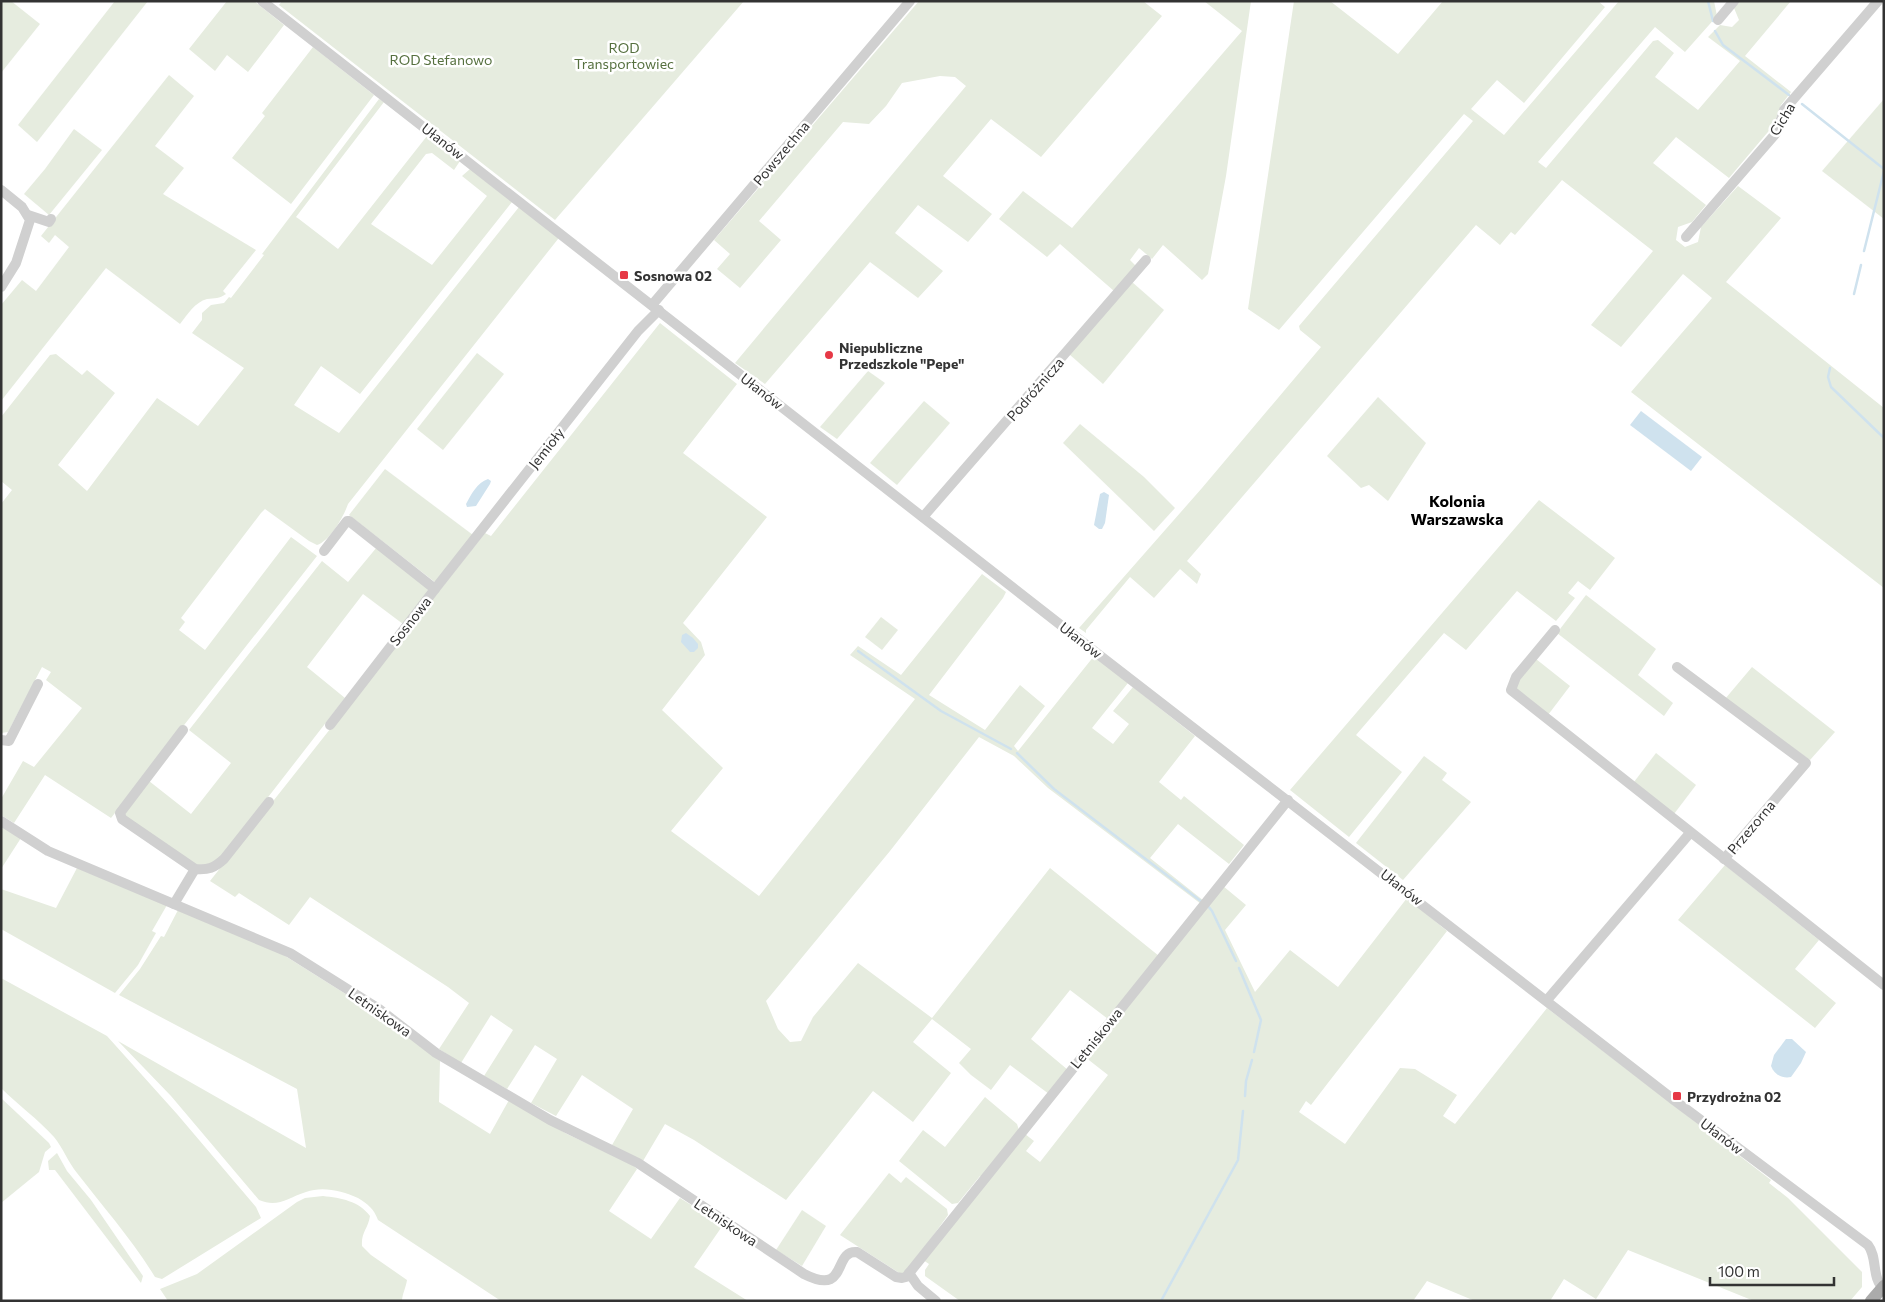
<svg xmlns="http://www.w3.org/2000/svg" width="1885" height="1302" font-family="Commissioner,sans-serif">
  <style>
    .green { fill: #e6ecdf }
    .water { fill: #cfe2ee }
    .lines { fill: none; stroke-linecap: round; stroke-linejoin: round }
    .stream { stroke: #cfe2ee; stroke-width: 2.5 }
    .minor { stroke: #d0d0d0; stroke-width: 10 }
    .major { stroke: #ababab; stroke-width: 12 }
    .poi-dot { fill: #e63946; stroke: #fff; stroke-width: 2 }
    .labels { text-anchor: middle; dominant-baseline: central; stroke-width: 5; stroke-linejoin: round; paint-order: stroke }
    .park-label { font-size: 14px; fill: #56703f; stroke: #fff }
    .street-label { font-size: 14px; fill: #333; stroke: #fff }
    .poi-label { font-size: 14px; font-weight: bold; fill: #333; stroke: #fff; text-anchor: start }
    .quarter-label { font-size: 16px; font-weight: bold; fill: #000; stroke: #fff }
  </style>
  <rect width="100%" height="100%" fill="#fff"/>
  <g class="green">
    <polygon points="1,1 11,1 40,24 1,73"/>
    <polygon points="115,1 148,1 37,142 18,125"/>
    <polygon points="227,1 254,1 284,25 248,72 227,55 215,71 189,49"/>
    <polygon points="282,1 744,1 555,220 279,5"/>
    <polygon points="919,1 1143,1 1162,16 1041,157 991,119 943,176 992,214 968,242 918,205 895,233 943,271 918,298 870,262 765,384 735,363 966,86 955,77 940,76 902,83 886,106 869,124 843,122 759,221 781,240 740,288 717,269 730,254 714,240"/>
    <polygon points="1204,1 1251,1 1226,176 1208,274 1202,280 1163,245 1152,259 1139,248 1130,260 1136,266 1114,291 1060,244 1047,257 999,219 1023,191 1072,228 1242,31"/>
    <polygon points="1294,1 1330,1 1398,54 1443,1 1598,1 1605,7 1524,103 1497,80 1471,109 1504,135 1619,1 1714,1 1717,16 1685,52 1655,27 1538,162 1546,168 1653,41 1658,40 1674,53 1655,77 1698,110 1740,61 1708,37 1720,25 1732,27 1739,20 1734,8 1739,1 1791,1 1745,56 1791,92 1781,105 1773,126 1729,178 1676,137 1653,163 1706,205 1692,222 1678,227 1676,240 1685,247 1698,242 1701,227 1738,186 1781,218 1726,282 1884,408 1884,588 1631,392 1712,298 1683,274 1621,347 1591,325 1653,251 1562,180 1515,235 1511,232 1500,245 1476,225 1187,561 1201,574 1197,584 1180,569 1154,598 1130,577 1086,630 1086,633 1079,628 1202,488 1321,347 1300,330 1299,326 1473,121 1464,114 1279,330 1248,309"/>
    <polygon points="313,47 374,95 291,204 232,158 265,116 262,113"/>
    <path d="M169 75 194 96 155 146 184 168 163 194 256 250 223 291 226 294C219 299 215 298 207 299 195 302 187 315 180 324L106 268 1 401V305L22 280 36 291 69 247 55 235 49 243 41 236Z"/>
    <path d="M379 99 384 102 296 217 299 219 338 249 427 136 460 161 454 170 432 153 426 154 371 224 432 265 487 196 462 176 470 169 512 202 360 394 321 366 294 405 339 433 519 207 558 237V239L348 504C344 516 330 541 317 545L309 541 265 509 261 513 181 618 185 622 179 630 205 650 291 537 317 556 111 818 45 775 14 823 1 815V799L23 761 34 767 82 708 46 680 51 672 42 667 8 732 1 733V504L12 490 1 481V417L50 355 56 354 82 375 87 370 115 393 58 465 87 491 157 398 198 426 244 368 192 333 202 320V313L211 305 224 303 229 297 231 298 264 255 262 254Z"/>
    <polygon points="1884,99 1884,219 1822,171"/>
    <polygon points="74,129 102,150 49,215 24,194 45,169"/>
    <polygon points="1132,282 1164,310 1103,384 1069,354"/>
    <polygon points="660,323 737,384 683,453 767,517 683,623 701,642 705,655 662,710 723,768 671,831 759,896 915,699 850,655 858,646 901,675 982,574 1006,592 1003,598 929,695 985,730 1020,685 1045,706 1014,746 1018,751 1094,656 1128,683 1092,728 1113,744 1129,724 1113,711 1133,687 1195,736 1159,782 1181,800 1184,796 1244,845 1229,864 1178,824 1150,858 1204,901 1201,904 1048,788 1014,756 979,737 890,851 766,1001 778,1029 790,1042 801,1041 813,1017 858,963 932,1018 1050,868 1159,956 1108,1019 1070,990 1031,1039 1068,1070 1049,1094 1010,1065 991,1090 971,1075 959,1063 971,1049 932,1019 913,1042 951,1073 913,1122 873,1091 786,1200 694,1140 665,1124 643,1161 612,1145 633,1109 582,1075 556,1116 531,1103 557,1059 535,1045 507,1089 484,1076 513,1030 491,1015 461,1063 439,1049 469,1003 448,987 310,897 289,925 239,893 235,897 210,881 485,533 491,536"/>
    <polygon points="477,353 504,374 443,450 417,429"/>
    <polygon points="868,371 885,383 837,439 820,427"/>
    <polygon points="1378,397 1426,443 1388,501 1369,485 1361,488 1327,456"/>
    <polygon points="924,401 950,423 897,485 870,463"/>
    <polygon points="1080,424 1144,477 1175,508 1154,531 1063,443"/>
    <polygon points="385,469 473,535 436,583 349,515"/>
    <polygon points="1539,500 1615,558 1590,590 1578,581 1568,593 1575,598 1556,621 1517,591 1466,650 1444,633 1356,735 1402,772 1349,837 1290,790"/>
    <polygon points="377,547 431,589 403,624 363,594 307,667 345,698 217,863 197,865 125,818 125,813 149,781 191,814 231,763 189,730 322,561 348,582"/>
    <polygon points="1586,595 1656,649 1638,675 1673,703 1664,716 1557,633"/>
    <polygon points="881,617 898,630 882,650 865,637"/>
    <polygon points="1536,659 1570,686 1548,715 1517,690 1516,684"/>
    <polygon points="1752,667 1835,732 1810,760 1725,699"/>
    <polygon points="1656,753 1696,785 1674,814 1634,782"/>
    <polygon points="1424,756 1447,773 1442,780 1471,802 1403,880 1356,843"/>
    <polygon points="1,826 21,838 1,869"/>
    <polygon points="1725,865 1819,940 1795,969 1836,1003 1815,1028 1678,920"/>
    <polygon points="77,868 167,905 152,931 156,933 138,965 115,993 1,929 1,889 56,908"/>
    <path d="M1223 886 1246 905 1225 930 1255 992 1290 950 1338 987 1407 898 1447 931C1402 990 1356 1046 1311 1105L1306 1101 1299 1112 1345 1144 1400 1068 1415 1069 1457 1095 1443 1116 1455 1124 1547 1008 1771 1180 1769 1183 1788 1198 1862 1272V1287L1850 1301H1754L1628 1250 1596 1299 1564 1279 1550 1301H1475L1427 1281 1413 1301H960L925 1276V1270L929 1264 923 1260 1025 1134 1034 1141 1026 1151 1040 1162 1108 1075 1085 1057Z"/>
    <path d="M178 910 282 954 384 1018 440 1061 439 1102 490 1134 509 1100 567 1134 633 1165 637 1169 609 1211 651 1239 680 1198 723 1225 694 1267 748 1301H501L378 1220C374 1209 368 1204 358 1198 342 1191 323 1186 306 1192 287 1198 278 1208 259 1200L171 1096 118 1041 306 1148 297 1089 119 995 140 969 161 936 164 937Z"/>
    <path d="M1 978 107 1036 177 1114 256 1207 261 1218 162 1279 155 1277C131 1238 104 1208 77 1173 68 1162 63 1148 54 1137 38 1119 18 1105 1 1088Z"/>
    <polygon points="985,1097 1017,1124 1019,1130 983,1178 980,1176 958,1203 952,1204 899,1161 923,1130 945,1147"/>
    <polygon points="1,1098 49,1143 51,1147 45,1152 39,1172 1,1203"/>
    <polygon points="57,1153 67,1171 91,1200 143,1276 141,1283 55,1170 49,1170 48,1161"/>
    <polygon points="889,1173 901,1183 906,1177 947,1209 948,1215 904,1276 840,1235"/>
    <path d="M323 1196C341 1198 359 1201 370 1216 368 1229 361 1232 362 1246L371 1255 407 1280C406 1287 402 1295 402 1301H168L160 1289 197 1274 297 1202 305 1198Z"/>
    <polygon points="802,1210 826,1226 802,1266 776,1250"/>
  </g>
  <g class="water">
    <polygon points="1641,411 1702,457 1691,471 1630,425"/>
    <path d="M488 479 491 481 490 484 476 506 467 507 466 504C472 493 477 483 488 479Z"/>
    <polygon points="1104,492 1109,495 1105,523 1102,529 1099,529 1094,525 1100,494"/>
    <polygon points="686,633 693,638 698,644 698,648 694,652 690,652 681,642 682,635"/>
    <path d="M1786 1039H1792L1806 1052 1801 1063 1791 1077C1782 1079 1774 1074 1771 1066L1774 1055Z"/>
  </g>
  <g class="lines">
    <g class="stream">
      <polyline points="1708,1 1713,21"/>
      <polyline points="1715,31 1723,45 1789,95"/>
      <polyline points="1802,104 1884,169"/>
      <polyline points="1864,251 1884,171"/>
      <polyline points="1854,294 1861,265"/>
      <polyline points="1830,368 1828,377 1831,387 1884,438"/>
      <polyline points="858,651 941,711 1011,749"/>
      <polyline points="1017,753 1054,789 1202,902"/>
      <polyline points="1208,906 1212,911 1236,961"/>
      <polyline points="1239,968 1261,1020 1254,1052"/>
      <polyline points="1245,1096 1246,1081 1252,1060"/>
      <polyline points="1161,1301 1238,1160 1243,1111"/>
    </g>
    <g class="minor">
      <path d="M262 1 1094 651 1674 1100 1868 1245C1878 1258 1871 1278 1884 1289"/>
      <polyline points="1718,20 1734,1"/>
      <polyline points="1,190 22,207 30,220 16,263 1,287"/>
      <polyline points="28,215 49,222 51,219"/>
      <polyline points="1686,237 1777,132 1784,110 1878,1"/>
      <polyline points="652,305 910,1"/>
      <polyline points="923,517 1146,260"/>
      <polyline points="324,551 347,521 349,521 435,589 330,725"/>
      <polyline points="435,589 638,331 659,310"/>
      <polyline points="1555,630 1516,677 1511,690 1884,985"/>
      <polyline points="1677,667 1806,763 1724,859"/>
      <path d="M183 730 120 813 122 819 195 869C209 870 214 868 224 859L269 802"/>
      <polyline points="1,740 9,741 38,684"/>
      <path d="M1 821 48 851 290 953 379 1009 436 1053 550 1120 638 1163 804 1274C849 1297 832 1250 857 1252L896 1277 902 1278 906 1277 1288 800"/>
      <polyline points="174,904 195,869"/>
      <polyline points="1547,1000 1690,833"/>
      <polyline points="909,1273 918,1286 936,1301"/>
    </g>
    <polyline class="major" points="1871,1301 1884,1286"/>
  </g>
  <g class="poi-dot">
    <rect x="619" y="270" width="10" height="10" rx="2.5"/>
    <circle cx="829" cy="355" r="5"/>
    <rect x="1672" y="1091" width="10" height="10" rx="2.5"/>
  </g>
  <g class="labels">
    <g class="park-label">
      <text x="624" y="47">ROD<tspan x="624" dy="16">Transportowiec</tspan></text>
      <text x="441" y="59">ROD Stefanowo</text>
    </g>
    <g class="street-label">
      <text transform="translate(1782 119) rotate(-59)">Cicha</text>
      <text transform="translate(443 141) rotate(38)">Ułanów</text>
      <text transform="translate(781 153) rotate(-50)">Powszechna</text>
      <text transform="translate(1035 389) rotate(-49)">Podróżnicza</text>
      <text transform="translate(762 391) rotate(38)">Ułanów</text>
      <text transform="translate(546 448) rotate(-52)">Jemioły</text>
      <text transform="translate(410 621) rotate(-52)">Sosnowa</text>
      <text transform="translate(1081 640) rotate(38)">Ułanów</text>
      <text transform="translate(1751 827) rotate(-50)">Przezorna</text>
      <text transform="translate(1402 887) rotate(38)">Ułanów</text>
      <text transform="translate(380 1012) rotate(35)">Letniskowa</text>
      <text transform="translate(1096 1038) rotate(-51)">Letniskowa</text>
      <text transform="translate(1722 1136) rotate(37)">Ułanów</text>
      <text transform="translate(726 1222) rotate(34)">Letniskowa</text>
    </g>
    <g class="poi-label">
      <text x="634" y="275">Sosnowa 02</text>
      <text x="839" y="347">Niepubliczne<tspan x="839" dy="16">Przedszkole "Pepe"</tspan></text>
      <text x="1687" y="1096">Przydrożna 02</text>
    </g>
    <g class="quarter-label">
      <text x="1457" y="500">Kolonia<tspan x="1457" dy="18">Warszawska</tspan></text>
    </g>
  </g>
  <rect width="1885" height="1302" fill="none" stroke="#333333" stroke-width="5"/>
  <path d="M1710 1277v8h124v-8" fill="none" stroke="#333333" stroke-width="2.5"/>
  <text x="1718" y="1277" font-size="15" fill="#333333" stroke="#ffffff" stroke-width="4" paint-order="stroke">100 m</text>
</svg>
